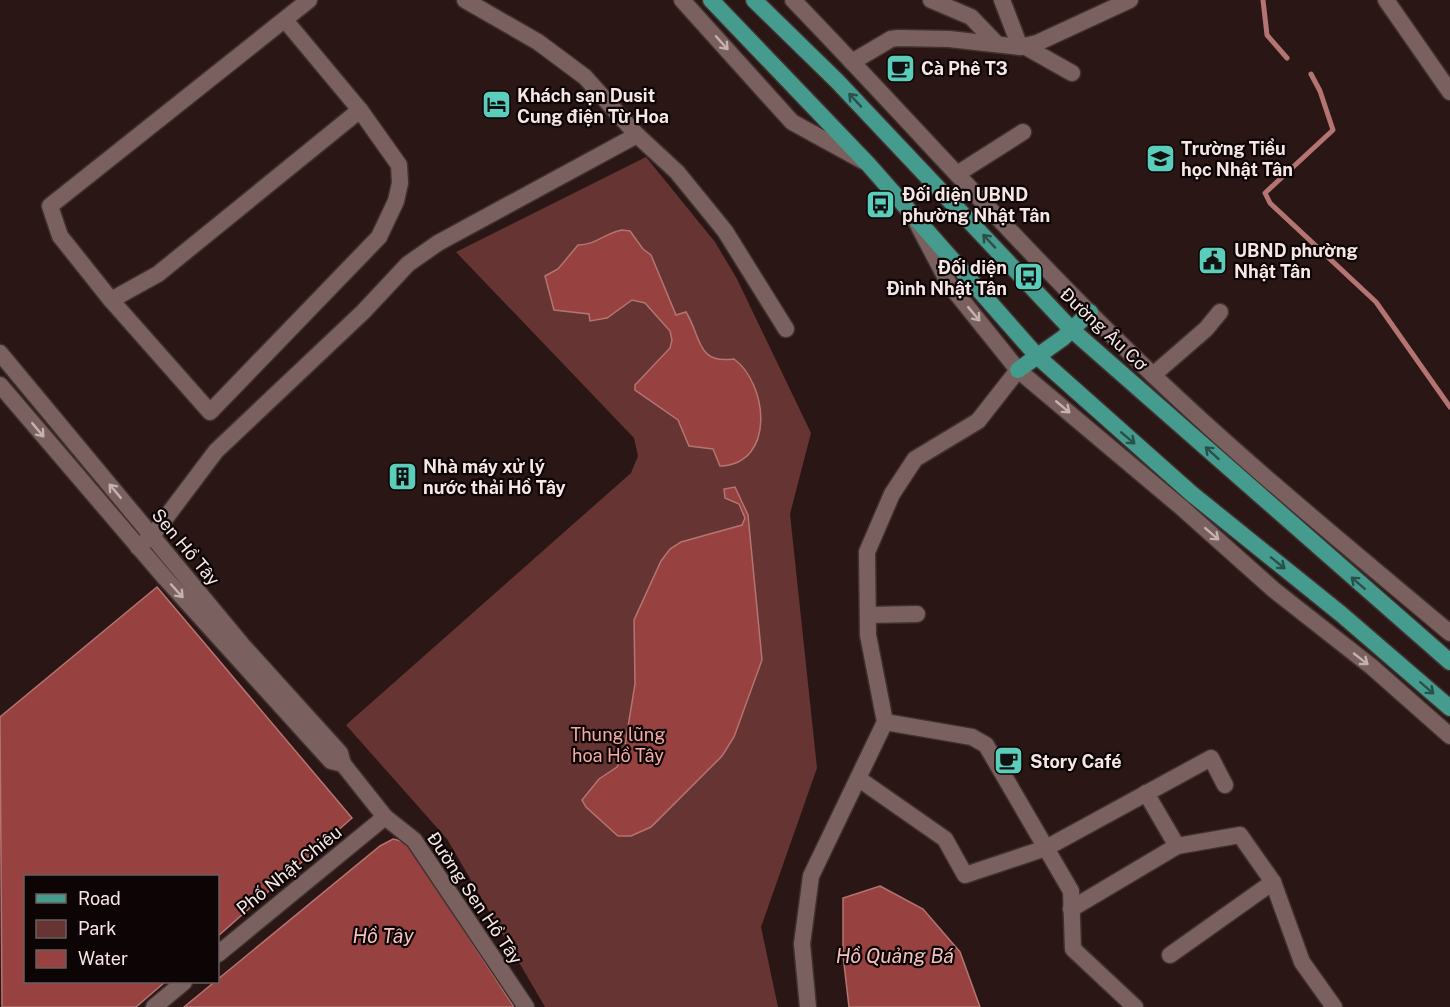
<svg xmlns="http://www.w3.org/2000/svg" width="1450" height="1007" font-family="'Public Sans',sans-serif">
  <style>
    .green { fill: #663432 }
    .water { fill: #974240; stroke: #b47472; stroke-width: 1.5 }
    .lines { fill: none; stroke-linecap: round; stroke-linejoin: round }
    .stream { stroke: #b47472; stroke-width: 5 }
    .minor-casing { stroke: #403130; stroke-width: 19 }
    .tertiary-casing { stroke: #403130; stroke-width: 19 }
    .primary-casing { stroke: #403130; stroke-width: 19 }
    .minor { stroke: #7a615f; stroke-width: 16 }
    .tertiary { stroke: #7a615f; stroke-width: 16 }
    .primary { stroke: #459b8d; stroke-width: 16 }
    .oneway { stroke: #c4b1b0 }
    .oneway2 { stroke: #295049 }
    .labels { text-anchor: middle; dominant-baseline: central; stroke-width: 4.5; stroke-linejoin: round; paint-order: stroke }
    .poi-label { font-size: 18px; font-weight: bold; fill: #f6e7e6; stroke: #0d0505; text-anchor: start }
    .street-label { font-size: 18px; fill: #f6e7e6; stroke: #0d0505 }
    .park-label { font-size: 18px; fill: #f4aba6; stroke: #0d0505 }
    .water-label { font-size: 20px; font-style: italic; fill: #f4c2be; stroke: #0d0505 }
  </style>
  <rect width="100%" height="100%" fill="#2a1715"/>
  <polygon class="green" points="646,157 715,242 737,279 811,433 790,514 817,768 761,927 778,1007 545,1007 447,839 346,725 631,473 638,456 634,438 456,252"/>
  <g class="water">
    <path d="M622 230 630 231 643 249 651 255 676 315 686 312C702 338 696 364 734 359 768 384 776 464 720 466L713 449 689 446 678 420 635 390V385L670 348 672 340 670 331 645 303 632 300 607 318 590 321 589 314 554 310 545 276 558 269 578 245C596 245 605 233 622 230Z"/>
    <polygon points="735,487 748,515 762,660 734,737 722,756 651,827 631,836 618,836 586,807 582,800 599,779 617,767 624,751 635,684 634,620 661,561 670,549 681,542 742,525 745,518 739,504 725,498 724,489"/>
    <polygon points="157,587 352,818 218,936 218,876 26,876 26,982 165,982 136,1007 2,1007 0,717"/>
    <polygon points="393,839 405,842 415,855 514,1007 184,1007 380,846"/>
    <polygon points="880,886 923,909 960,952 980,1007 849,1007 843,955 843,898"/>
  </g>
  <g class="lines">
    <g class="stream">
      <polyline points="1263,0 1267,35 1287,58"/>
      <polyline points="1311,74 1320,91 1333,130 1265,193 1270,203 1376,302 1450,407"/>
    </g>
    <defs>
      <g id="minor">
        <polyline points="465,0 538,42 585,77 637,135 677,172 725,231 786,329"/>
        <polyline points="682,0 792,122 863,161"/>
        <polyline points="931,0 971,17 997,44"/>
        <polyline points="1002,0 1020,47"/>
        <polyline points="1386,0 1450,92"/>
        <polyline points="285,20 360,110 399,165 400,183 396,201 379,237 210,412 111,300 60,236 50,206 309,0"/>
        <polyline points="1024,46 1072,73"/>
        <polyline points="852,62 891,39 898,38 949,39 1020,47 1037,43 1130,0"/>
        <polyline points="957,174 1023,132"/>
        <polyline points="111,300 158,274 360,110"/>
        <polyline points="0,353 244,647 340,753 343,764 385,817"/>
        <polyline points="1018,370 978,421 915,459 892,494 867,552 868,635 885,722 972,737 986,745 1071,891 1073,949 1135,1007"/>
        <polyline points="1153,375 1206,329 1220,312"/>
        <polyline points="0,385 166,579 331,761 343,764"/>
        <polyline points="138,547 152,536 216,451 363,312 408,264 438,243 637,135"/>
        <polyline points="868,615 917,614"/>
        <polyline points="859,779 945,839 965,875 1046,848 1211,758 1225,785"/>
        <polyline points="1146,793 1177,846"/>
        <polyline points="1071,909 1177,846 1240,835 1273,882 1302,962 1334,1007"/>
        <polyline points="1170,955 1273,882"/>
        <polyline points="808,1007 802,944 811,876 885,722"/>
      </g>
      <g id="tertiary">
        <path d="M793 0C913 124 1027 255 1152 374 1247 465 1349 548 1450 633"/>
        <polyline points="917,223 949,284 1018,370 1181,507 1274,590 1372,667 1450,736"/>
        <polyline points="218,954 385,817 414,840 526,1007"/>
        <polyline points="154,1007 184,982"/>
      </g>
      <g id="primary">
        <polyline points="711,0 868,164 1038,357 1192,494 1341,614 1450,708"/>
        <polyline points="754,0 837,81 1072,330 1450,662"/>
        <polyline points="1018,370 1063,338 1090,312"/>
      </g>
    </defs>
    <use href="#minor" class="minor-casing"/>
    <use href="#tertiary" class="tertiary-casing"/>
    <use href="#primary" class="primary-casing"/>
    <use href="#minor" class="minor"/>
    <use href="#tertiary" class="tertiary"/>
    <use href="#primary" class="primary"/>
  </g>
  <defs><path id="oneway-shaft" d="M-6 0H5M1.5-3L5.5 0L1.5 3" fill="none" stroke-width="1.6" stroke-linecap="round" stroke-linejoin="round" transform="scale(1.5)"/></defs>
  <g class="oneway">
    <use href="#oneway-shaft" transform="translate(722 43) rotate(48)"/>
    <use href="#oneway-shaft" transform="translate(974 314) rotate(50)"/>
    <use href="#oneway-shaft" transform="translate(1063 407) rotate(40)"/>
    <use href="#oneway-shaft" transform="translate(38 430) rotate(50)"/>
    <use href="#oneway-shaft" transform="translate(115 491) rotate(-130)"/>
    <use href="#oneway-shaft" transform="translate(1212 534) rotate(41)"/>
    <use href="#oneway-shaft" transform="translate(177 591) rotate(48)"/>
    <use href="#oneway-shaft" transform="translate(1361 659) rotate(38)"/>
  </g>
  <g class="oneway2">
    <use href="#oneway-shaft" transform="translate(855 100) rotate(-133)"/>
    <use href="#oneway-shaft" transform="translate(989 241) rotate(-133)"/>
    <use href="#oneway-shaft" transform="translate(1128 438) rotate(40)"/>
    <use href="#oneway-shaft" transform="translate(1212 453) rotate(-138)"/>
    <use href="#oneway-shaft" transform="translate(1278 563) rotate(39)"/>
    <use href="#oneway-shaft" transform="translate(1358 583) rotate(-139)"/>
    <use href="#oneway-shaft" transform="translate(1427 688) rotate(41)"/>
  </g>
  <defs>
    <symbol id="cafe-square" viewBox="-11 -11 22 22"><rect x="-9" y="-9" width="18" height="18" rx="4" fill="#5bcebb" stroke="#0d0505"/><path d="M-5.5-4.5H6V0H3Q3 3.5 0 3.5H-2.5Q-5.5 3.5-5.5 0ZM3-3.2v2h1.7v-2ZM-6 4.5H4V6H-6Z" fill="#111"/></symbol>
    <symbol id="hotel-square" viewBox="-11 -11 22 22"><rect x="-9" y="-9" width="18" height="18" rx="4" fill="#5bcebb" stroke="#0d0505"/><path d="M-6-4.5h1.5V1H6V5H4.5V3h-9V5H-6ZM-4 0a1.8 1.8 0 1 1 3.6 0ZM.5 0V-2.5h3Q6-2.5 6 0Z" fill="#111"/></symbol>
    <symbol id="school-square" viewBox="-11 -11 22 22"><rect x="-9" y="-9" width="18" height="18" rx="4" fill="#5bcebb" stroke="#0d0505"/><path d="M0-5L7-2L0 1L-7-2ZM-4 1L0 2.5L4 1V4Q0 6-4 4Z" fill="#111"/></symbol>
    <symbol id="bus-square" viewBox="-11 -11 22 22"><rect x="-9" y="-9" width="18" height="18" rx="4" fill="#5bcebb" stroke="#0d0505"/><path d="M-5-6H5V4H4V6H2V4H-2V6H-4V4H-5ZM-3.5-4V0h7V-4ZM-3.5 1.2v1.5H-2V1.2ZM2 1.2v1.5H3.5V1.2Z" fill="#111"/></symbol>
    <symbol id="civic-square" viewBox="-11 -11 22 22"><rect x="-9" y="-9" width="18" height="18" rx="4" fill="#5bcebb" stroke="#0d0505"/><path d="M-.6-6.5H3V-4.5H.6V-3L4-1V1h2V6H-6V1h2V-1L-.6-3ZM-1.2 2.5V6h2.4V2.5Z" fill="#111"/></symbol>
    <symbol id="building-square" viewBox="-11 -11 22 22"><rect x="-9" y="-9" width="18" height="18" rx="4" fill="#5bcebb" stroke="#0d0505"/><path d="M-4-6H4V6H1V3H-1V6H-4ZM-2.5-4.3h1.7v1.8h-1.7ZM.8-4.3h1.7v1.8H.8ZM-2.5-1h1.7V.8h-1.7ZM.8-1h1.7V.8H.8Z" fill="#111"/></symbol>
  </defs>
  <g fill-rule="evenodd">
    <use href="#cafe-square" x="884" y="52" width="33" height="33"/>
    <use href="#hotel-square" x="480" y="88" width="33" height="33"/>
    <use href="#school-square" x="1144" y="142" width="33" height="33"/>
    <use href="#bus-square" x="864" y="188" width="33" height="33"/>
    <use href="#civic-square" x="1196" y="244" width="33" height="33"/>
    <use href="#bus-square" x="1012" y="260" width="33" height="33"/>
    <use href="#building-square" x="386" y="460" width="33" height="33"/>
    <use href="#cafe-square" x="992" y="744" width="33" height="33"/>
  </g>
  <g class="labels">
    <g class="poi-label">
      <text x="921" y="68">Cà Phê T3</text>
      <text x="517" y="95">Khách sạn Dusit<tspan x="517" dy="21">Cung điện Từ Hoa</tspan></text>
      <text x="1181" y="148">Trường Tiểu<tspan x="1181" dy="21">học Nhật Tân</tspan></text>
      <text x="902" y="194">Đối diện UBND<tspan x="902" dy="21">phường Nhật Tân</tspan></text>
      <text x="1234" y="250">UBND phường<tspan x="1234" dy="21">Nhật Tân</tspan></text>
      <text x="1007" y="267" text-anchor="end">Đối diện<tspan x="1007" dy="21">Đình Nhật Tân</tspan></text>
      <text x="423" y="466">Nhà máy xử lý<tspan x="423" dy="21">nước thải Hồ Tây</tspan></text>
      <text x="1030" y="761">Story Café</text>
    </g>
    <g class="street-label">
      <text transform="translate(1104 329) rotate(43)">Đường Âu Cơ</text>
      <text transform="translate(186 547) rotate(50)">Sen Hồ Tây</text>
      <text transform="translate(289 870) rotate(-39)">Phố Nhật Chiêu</text>
      <text transform="translate(475 898) rotate(56)">Đường Sen Hồ Tây</text>
    </g>
    <g class="park-label">
      <text x="618" y="734">Thung lũng<tspan x="618" dy="21">hoa Hồ Tây</tspan></text>
    </g>
    <g class="water-label">
      <text x="383" y="936">Hồ Tây</text>
      <text x="895" y="956">Hồ Quảng Bá</text>
    </g>
  </g>
  <rect x="24" y="875" width="195" height="108" fill="#0d0505" stroke="#6a5f5f" stroke-width="1.5"/>
  <rect x="36" y="894" width="30" height="9" fill="#459b8d" stroke="#6a5f5f" stroke-width="1.5"/>
  <text x="78" y="905" font-size="18" fill="#f6e7e6">Road</text>
  <rect x="36" y="920" width="30" height="18" fill="#663432" stroke="#6a5f5f" stroke-width="1.5"/>
  <text x="78" y="935" font-size="18" fill="#f6e7e6">Park</text>
  <rect x="36" y="950" width="30" height="18" fill="#974240" stroke="#6a5f5f" stroke-width="1.5"/>
  <text x="78" y="965" font-size="18" fill="#f6e7e6">Water</text>
</svg>
